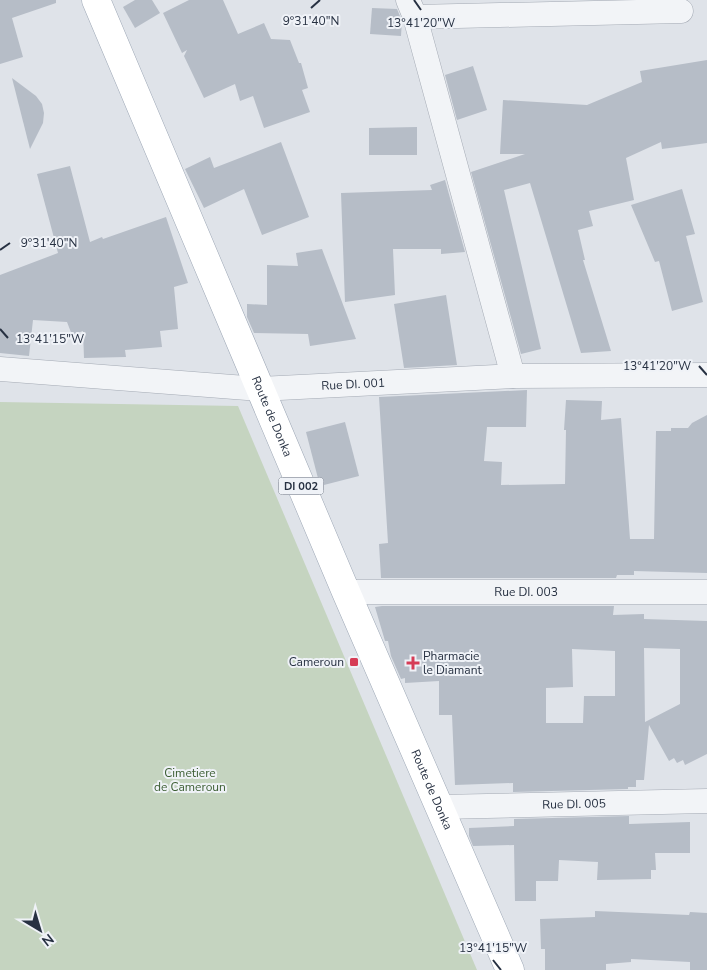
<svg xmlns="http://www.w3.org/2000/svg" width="707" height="970" font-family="'Nunito Sans',sans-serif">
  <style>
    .green { fill: #c5d4c0 }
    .building { fill: #b6bdc7; fill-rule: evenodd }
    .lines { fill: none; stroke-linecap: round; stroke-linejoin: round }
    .street-casing { stroke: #a4aab4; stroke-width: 25 }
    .primary-casing { stroke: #9ea8b6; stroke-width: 29 }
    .street { stroke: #f2f4f7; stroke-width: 24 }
    .primary { stroke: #fff; stroke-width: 28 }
    .ticks { fill: none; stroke: #273142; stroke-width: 2 }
    .poi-dot { fill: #d63c56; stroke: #eff2f7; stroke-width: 2 }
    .labels { text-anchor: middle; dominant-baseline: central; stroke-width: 4; stroke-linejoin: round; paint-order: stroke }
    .shield { fill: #eff2f7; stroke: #636b78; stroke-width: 1 }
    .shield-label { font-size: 11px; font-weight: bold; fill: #273142 }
    .street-label { font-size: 12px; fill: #273142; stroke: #eff2f7 }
    .poi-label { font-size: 12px; fill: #273142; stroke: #eff2f7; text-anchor: start }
    .park-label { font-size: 12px; fill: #3c5e33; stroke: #eff2f7 }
    .ticks-label { font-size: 12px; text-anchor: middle; fill: #273142; stroke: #eff2f7; stroke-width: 4; stroke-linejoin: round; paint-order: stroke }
  </style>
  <rect width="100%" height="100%" fill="#dfe3e9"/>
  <polygon class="green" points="0,402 238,406 477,970 0,970"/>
  <g class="building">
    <polygon points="0,0 56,0 56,3 12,18 23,57 0,64"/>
    <polygon points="135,0 152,0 160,13 135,28 123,7"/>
    <polygon points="189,0 223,0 238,34 264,23 271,39 290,40 299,63 301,63 308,88 302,90 310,112 264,128 253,96 240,101 235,84 204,98 184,56 187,50 182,53 163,13"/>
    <polygon points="372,8 397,9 402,21 401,36 370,34"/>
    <polygon points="707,60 707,143 662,149 661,142 626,158 634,200 589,211 593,226 578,230 585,260 583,260 611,351 581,353 530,183 504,190 541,349 521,354 471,172 525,154 500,154 503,100 587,105 642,82 640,71"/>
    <polygon points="473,66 487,110 457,120 445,75"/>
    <polygon points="12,78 36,96 42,104 44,113 43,123 30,149"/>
    <polygon points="417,127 417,155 369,155 369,128"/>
    <polygon points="281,142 309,217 262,235 244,189 204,208 185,169 210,157 214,168"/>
    <polygon points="70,166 90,242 102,237 103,239 166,217 188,283 174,287 178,329 160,331 162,347 125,350 126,357 84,358 83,331 72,335 67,322 33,320 29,356 0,353 0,275 58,253 37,174"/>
    <polygon points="445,180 465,252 441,254 441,249 393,249 395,295 345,302 341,193 432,190 430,185"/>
    <polygon points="682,189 695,234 686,236 703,302 672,311 659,261 655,262 631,205"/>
    <polygon points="322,249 356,339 310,346 308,334 254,333 247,317 247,304 267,305 267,265 298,266 296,253"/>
    <polygon points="446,295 457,365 404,368 394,304"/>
    <polygon points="527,390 526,427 487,427 484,461 502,462 501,485 565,484 566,430 564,430 566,400 602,401 601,420 621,418 630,539 654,539 656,431 671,431 671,428 688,428 692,423 707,415 707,573 634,571 634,575 617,575 616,578 381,578 379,544 388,543 379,397"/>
    <polygon points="345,422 359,476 320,486 306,432"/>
    <path d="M382 606H614L613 615 644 614V619L707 621V754L685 765 683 760 677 763 674 758 669 761 649 725 644 780H636V787H628V789L513 792V783L455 785 452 715H439V681L405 683V678L401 679 391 656 388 641H385L375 607ZM644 648 680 649V704L645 722ZM572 649 615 651V696H584L583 723H546V688L573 687Z"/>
    <polygon points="629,816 629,824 690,822 690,853 655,853 656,870 651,870 651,879 597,880 598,862 559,860 558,881 536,881 536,901 515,901 514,845 473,846 469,836 469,828 514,826 514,819"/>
    <polygon points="595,911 689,915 690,912 707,913 707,970 690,970 690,962 631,959 631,962 606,964 606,970 545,970 545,949 541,949 540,919 595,917"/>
  </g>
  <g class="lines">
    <defs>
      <g id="street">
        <polyline points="408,0 415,17 513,376"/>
        <polyline points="415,17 681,11"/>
        <path id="s1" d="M0 369 260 389 513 376 707 375"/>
        <path id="s2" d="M346 592H707"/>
        <path id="s3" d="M440 807 707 801"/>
      </g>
      <g id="primary">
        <path id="s4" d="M96 0 346 592 510 970"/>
      </g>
    </defs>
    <use href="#street" class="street-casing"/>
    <use href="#primary" class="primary-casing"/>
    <use href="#street" class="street"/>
    <use href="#primary" class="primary"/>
  </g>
  <path class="ticks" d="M414 0 421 10M311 8 320 0M0 250 10 243M0 329 8 338M699 366 707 375M493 960 501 970"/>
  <g class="poi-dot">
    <rect x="349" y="657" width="10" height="10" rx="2.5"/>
    <path d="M410.5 655.5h5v5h5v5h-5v5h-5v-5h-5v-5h5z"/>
  </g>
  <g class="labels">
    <rect class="shield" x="278.5" y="477.5" width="45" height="17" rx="4"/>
    <g class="shield-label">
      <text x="301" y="486">DI 002</text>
    </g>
    <g class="street-label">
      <text stroke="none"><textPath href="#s1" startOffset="354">Rue DI. 001</textPath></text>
      <text stroke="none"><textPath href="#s4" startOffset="452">Route de Donka</textPath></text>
      <text stroke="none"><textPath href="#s2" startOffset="180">Rue DI. 003</textPath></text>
      <text stroke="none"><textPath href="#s4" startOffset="858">Route de Donka</textPath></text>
      <text stroke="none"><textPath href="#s3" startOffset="134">Rue DI. 005</textPath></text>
    </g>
    <g class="poi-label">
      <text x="423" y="656">Pharmacie<tspan x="423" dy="14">le Diamant</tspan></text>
      <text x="344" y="662" text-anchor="end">Cameroun</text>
    </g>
    <g class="park-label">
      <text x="190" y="773">Cimetiere<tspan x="190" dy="14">de Cameroun</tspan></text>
    </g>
  </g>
  <g class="ticks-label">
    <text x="311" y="25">9°31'40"N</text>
    <text x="421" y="27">13°41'20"W</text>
    <text x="49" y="247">9°31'40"N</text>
    <text x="50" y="343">13°41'15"W</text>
    <text x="657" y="370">13°41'20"W</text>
    <text x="493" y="952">13°41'15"W</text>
  </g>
  <g transform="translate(40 930) rotate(142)" stroke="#eff2f7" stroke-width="4" paint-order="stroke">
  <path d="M0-4L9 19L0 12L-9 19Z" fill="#273142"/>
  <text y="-8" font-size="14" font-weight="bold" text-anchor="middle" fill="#273142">N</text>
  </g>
</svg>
